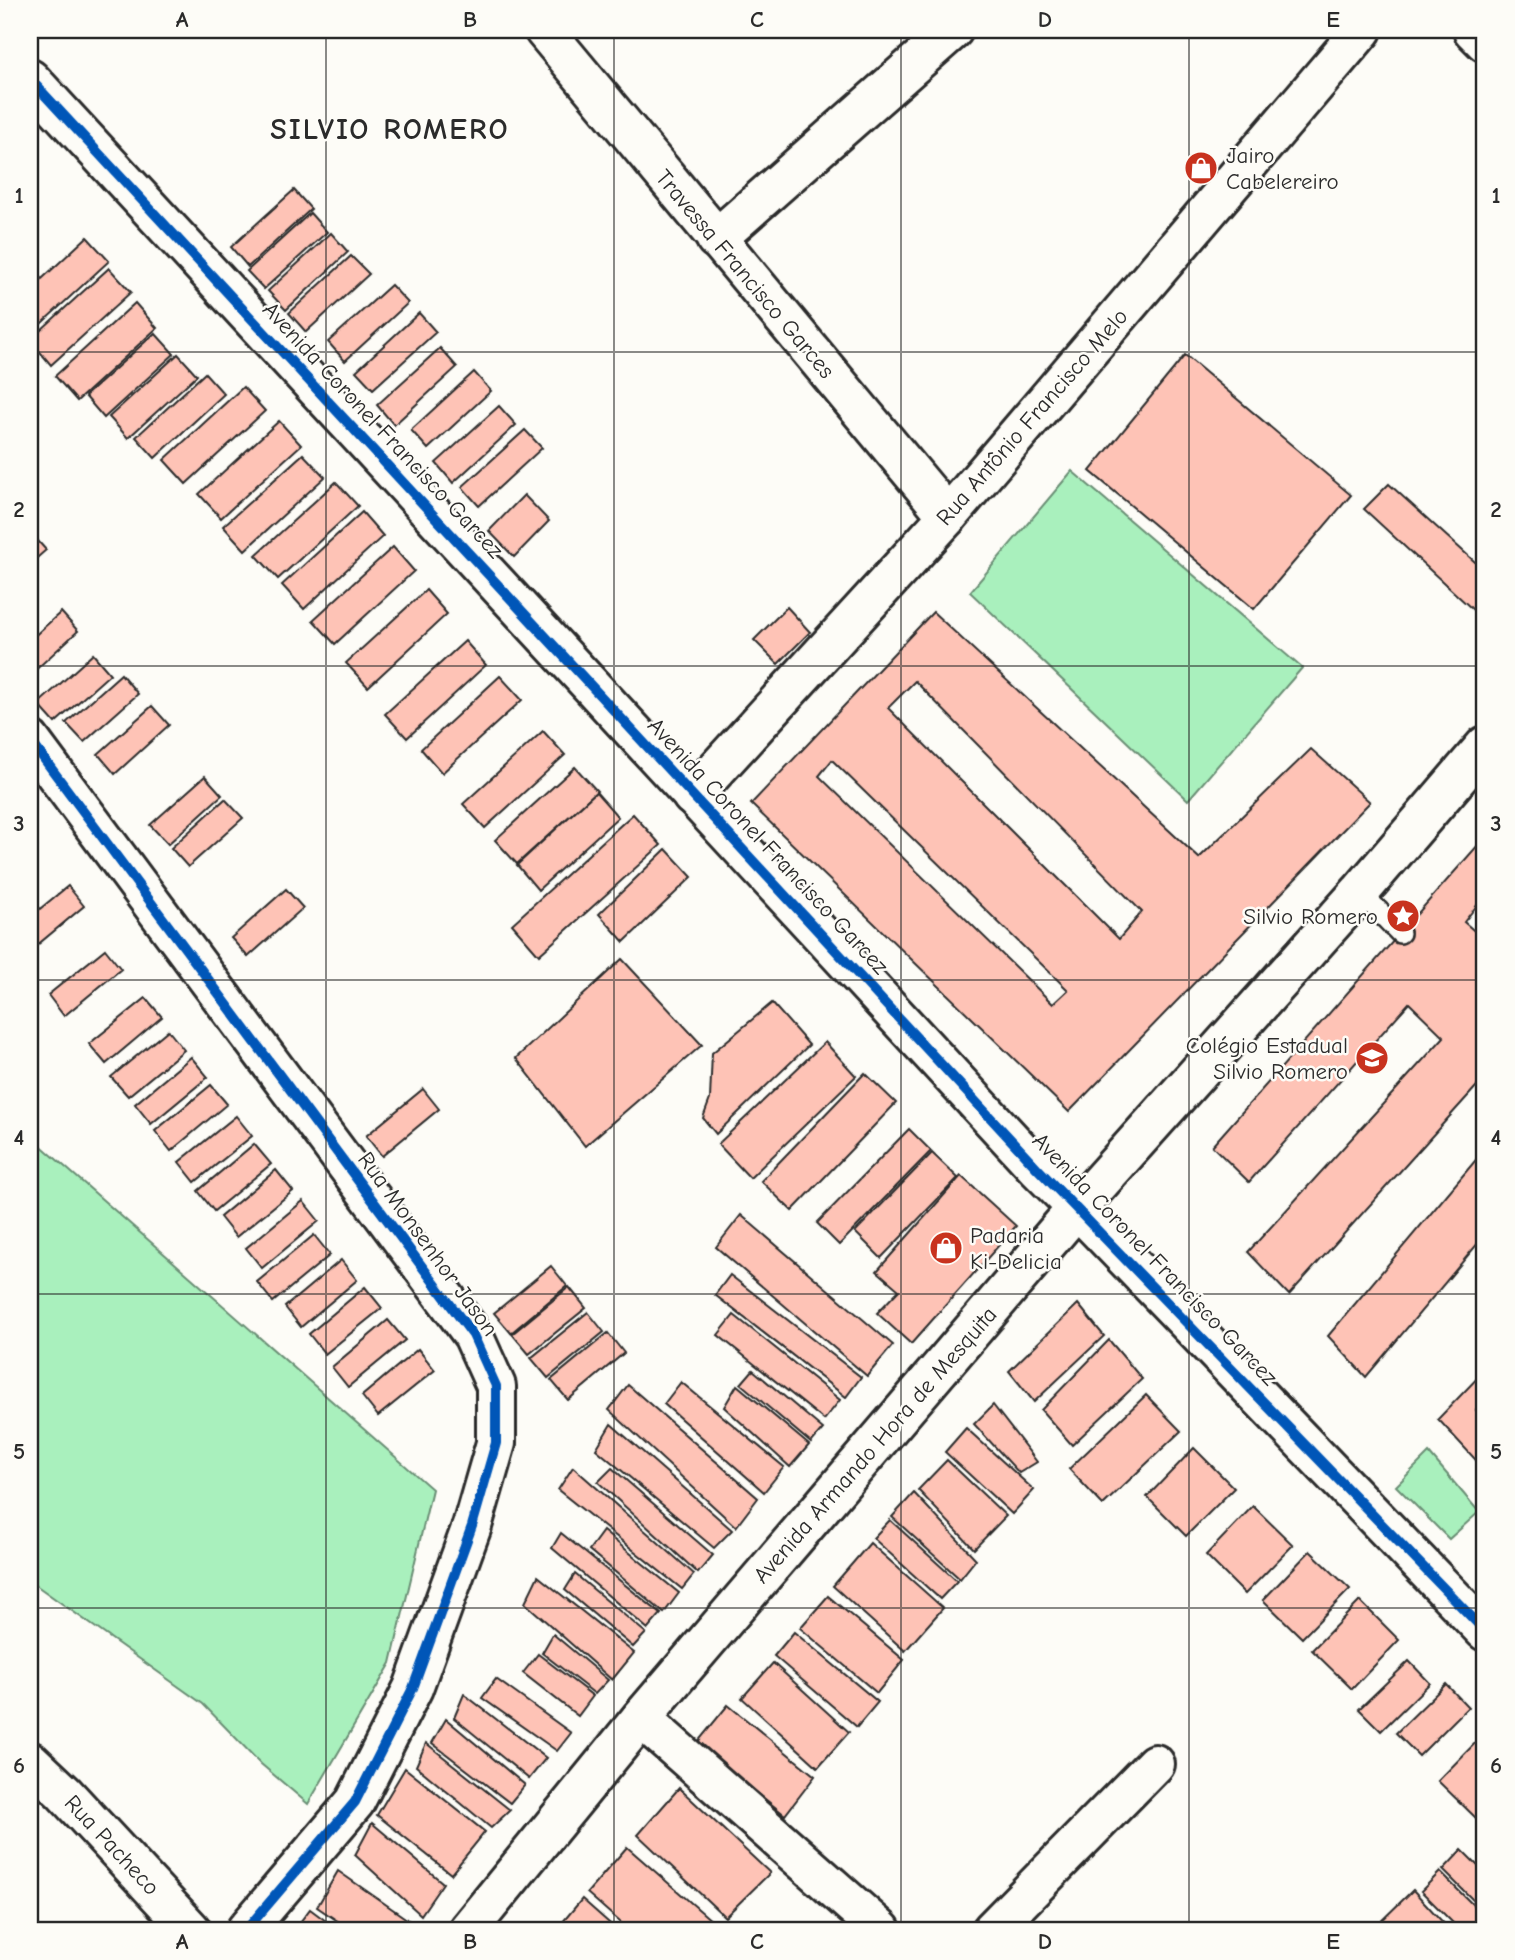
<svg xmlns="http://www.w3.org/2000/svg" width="1515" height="1960" font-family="'Comic Neue',sans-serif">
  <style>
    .green { fill: #a9f0bd; stroke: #6a8e74; stroke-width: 2 }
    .building { fill: #fec3b6; stroke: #2b2b2b; stroke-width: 2; fill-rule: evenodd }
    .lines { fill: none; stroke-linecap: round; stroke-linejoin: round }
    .service-casing { stroke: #2b2b2b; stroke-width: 24 }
    .minor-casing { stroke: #2b2b2b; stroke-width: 44 }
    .tertiary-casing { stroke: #2b2b2b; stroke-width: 44 }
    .secondary-casing { stroke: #2b2b2b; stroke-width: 44 }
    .service { stroke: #fdfcf7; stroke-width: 19 }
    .minor { stroke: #fdfcf7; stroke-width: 38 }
    .tertiary { stroke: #fdfcf7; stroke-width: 38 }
    .secondary { stroke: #fdfcf7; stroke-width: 38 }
    .cycleway-casing { stroke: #fdfcf7; stroke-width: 15 }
    .cycleway { stroke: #0057b8; stroke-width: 10 }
    .grid { fill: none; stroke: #2b2b2b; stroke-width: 2; stroke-opacity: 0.55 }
    .labels { text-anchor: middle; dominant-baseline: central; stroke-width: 5; stroke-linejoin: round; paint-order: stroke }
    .poi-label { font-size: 23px; fill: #2b2b2b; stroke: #fdfcf7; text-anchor: start }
    .street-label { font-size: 23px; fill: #2b2b2b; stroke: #fdfcf7 }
    .district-label { font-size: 30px; font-weight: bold; letter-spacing: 2px; fill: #2b2b2b; stroke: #fdfcf7 }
    .neatline { fill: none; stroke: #2b2b2b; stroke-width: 2.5 }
    .grid-label { font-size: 23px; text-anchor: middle; font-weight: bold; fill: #2b2b2b }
  </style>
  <rect width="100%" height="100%" fill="#fdfcf7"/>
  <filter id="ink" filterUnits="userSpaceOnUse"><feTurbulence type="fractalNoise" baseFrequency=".0143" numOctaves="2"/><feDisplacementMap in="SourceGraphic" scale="14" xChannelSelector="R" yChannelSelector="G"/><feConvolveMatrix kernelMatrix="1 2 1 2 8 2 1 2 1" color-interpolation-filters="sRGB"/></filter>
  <g filter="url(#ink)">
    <g class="green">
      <polygon points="1072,471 1302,668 1188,800 970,592"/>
      <polygon points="30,1136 432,1489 391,1663 308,1804 261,1764 203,1704 30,1581"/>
      <polygon points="1429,1453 1479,1512 1449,1539 1396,1486"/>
    </g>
    <g class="building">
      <polygon points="294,190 311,209 248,267 231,247"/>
      <polygon points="310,213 327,232 264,289 247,271"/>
      <polygon points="331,233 348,252 286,310 268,291"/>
      <polygon points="87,237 109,261 30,334 30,290"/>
      <polygon points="351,256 369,274 306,332 289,313"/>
      <polygon points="109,268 131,292 51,365 30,340"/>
      <polygon points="391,285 408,303 345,361 328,342"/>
      <polygon points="135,303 157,328 77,401 55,376"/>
      <polygon points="419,313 436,332 373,389 356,371"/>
      <polygon points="155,333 174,354 104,418 85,396"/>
      <polygon points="440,348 457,367 394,425 377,405"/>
      <polygon points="178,354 197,375 128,438 109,417"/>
      <polygon points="1185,355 1351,495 1254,609 1090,471"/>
      <polygon points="474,372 491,391 428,449 411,430"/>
      <polygon points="205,373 224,394 155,458 136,437"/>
      <polygon points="243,387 265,411 186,484 164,460"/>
      <polygon points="499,406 516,425 453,483 436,463"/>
      <polygon points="279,421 301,445 221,518 199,494"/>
      <polygon points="525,430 542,448 479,506 462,487"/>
      <polygon points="303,454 325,477 245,550 223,526"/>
      <polygon points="336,482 358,506 278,579 256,555"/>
      <polygon points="1389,484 1485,571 1485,621 1364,509"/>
      <polygon points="524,495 549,521 514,557 489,531"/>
      <polygon points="362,512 383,536 304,609 282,585"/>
      <polygon points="30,532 46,550 30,564"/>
      <polygon points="393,547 414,571 335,644 313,620"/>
      <polygon points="426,590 447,614 368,687 346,663"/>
      <polygon points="787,607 810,632 778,664 754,640"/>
      <polygon points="61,612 78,631 30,675 30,640"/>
      <path d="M933 612 1199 858 1311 749 1370 802 1069 1112 751 804ZM915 681 1142 912 1119 939 888 708ZM832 760 1068 990 1053 1004 819 776Z"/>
      <polygon points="465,641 486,665 407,738 385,714"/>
      <polygon points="93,654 110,674 55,723 38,704"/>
      <polygon points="121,674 138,694 84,742 66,723"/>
      <polygon points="500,676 522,700 442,773 421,749"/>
      <polygon points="152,706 169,725 115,774 98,754"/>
      <polygon points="543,731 565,755 485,828 463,804"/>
      <polygon points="575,767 597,791 517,864 495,840"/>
      <polygon points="205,776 222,795 168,844 150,825"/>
      <polygon points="596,792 618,817 538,890 517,865"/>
      <polygon points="225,799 243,818 188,867 171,848"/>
      <polygon points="633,814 661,845 539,955 512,924"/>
      <polygon points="30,838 37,847 30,854"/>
      <polygon points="1479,844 1485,851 1485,895 1464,922 1485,940 1485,1077 1289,1295 1248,1252 1444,1037 1409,1003 1249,1182 1212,1146"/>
      <polygon points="666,849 692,877 624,942 599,914"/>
      <polygon points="68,886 84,906 30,951 30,917"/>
      <polygon points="286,889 303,908 248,957 231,938"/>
      <polygon points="105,949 121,969 64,1016 48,995"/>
      <polygon points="622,959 702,1045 585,1146 516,1058"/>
      <polygon points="146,998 162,1017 106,1064 89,1044"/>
      <polygon points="772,1003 809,1045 716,1134 703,1118 710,1099 712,1053"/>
      <polygon points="168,1030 184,1050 128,1096 111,1077"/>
      <polygon points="825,1042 856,1076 750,1178 718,1144"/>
      <polygon points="191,1057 208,1077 151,1124 135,1104"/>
      <polygon points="865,1073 896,1103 792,1211 761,1181"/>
      <polygon points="211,1085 227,1104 171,1151 155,1131"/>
      <polygon points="423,1089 439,1109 382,1156 366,1136"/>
      <polygon points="236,1116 252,1136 195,1182 179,1162"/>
      <polygon points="909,1129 931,1151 839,1245 817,1223"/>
      <polygon points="254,1144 271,1164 214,1211 198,1191"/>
      <polygon points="1485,1149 1485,1235 1366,1377 1328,1336"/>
      <polygon points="932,1153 958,1178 881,1258 855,1232"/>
      <polygon points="276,1170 293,1191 236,1237 220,1217"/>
      <polygon points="961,1176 1016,1226 911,1344 877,1313 899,1290 877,1271"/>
      <polygon points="303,1201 319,1221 262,1268 246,1248"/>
      <polygon points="741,1215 893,1345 867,1376 716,1247"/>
      <polygon points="314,1235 330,1255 273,1302 257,1282"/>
      <polygon points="341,1260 357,1280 301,1327 285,1307"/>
      <polygon points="551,1266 567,1286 511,1333 494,1313"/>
      <polygon points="730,1275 861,1377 846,1397 715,1295"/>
      <polygon points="365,1287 382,1308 325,1354 309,1334"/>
      <polygon points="569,1287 586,1308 529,1354 512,1334"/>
      <polygon points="1078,1304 1104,1336 1034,1402 1009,1371"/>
      <polygon points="588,1312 604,1332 548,1378 531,1358"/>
      <polygon points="734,1315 840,1400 824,1420 718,1335"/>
      <polygon points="388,1320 405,1340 348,1387 332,1367"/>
      <polygon points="608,1333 624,1353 568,1400 551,1380"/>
      <polygon points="1109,1340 1142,1379 1072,1445 1041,1410"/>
      <polygon points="418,1349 435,1370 378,1416 362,1396"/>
      <polygon points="753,1370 823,1429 811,1443 741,1384"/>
      <polygon points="1485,1370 1485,1398 1476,1410 1485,1419 1485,1470 1438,1419"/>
      <polygon points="681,1382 784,1467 764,1492 664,1404"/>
      <polygon points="628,1385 758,1498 736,1527 609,1410"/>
      <polygon points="737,1385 809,1445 790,1467 724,1407"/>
      <polygon points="1146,1395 1181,1431 1103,1505 1069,1469"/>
      <polygon points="993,1405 1037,1462 1019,1473 974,1424"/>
      <polygon points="611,1424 732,1530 714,1548 596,1449"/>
      <polygon points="966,1428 1034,1490 1012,1514 945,1452"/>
      <polygon points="1194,1448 1234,1488 1186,1536 1147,1497"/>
      <polygon points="947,1460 1006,1516 974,1549 918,1490"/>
      <polygon points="573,1467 694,1574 682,1589 558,1490"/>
      <polygon points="612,1468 713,1555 698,1573 598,1482"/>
      <polygon points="914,1493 976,1559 960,1579 892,1517"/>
      <polygon points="1253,1506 1293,1545 1245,1594 1206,1555"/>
      <polygon points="890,1520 957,1581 940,1599 873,1538"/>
      <polygon points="603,1531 679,1593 664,1613 589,1550"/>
      <polygon points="561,1533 661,1614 648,1629 552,1548"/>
      <polygon points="870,1543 943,1608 905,1651 833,1586"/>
      <polygon points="1310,1551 1350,1589 1302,1638 1263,1600"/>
      <polygon points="575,1574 646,1633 633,1647 565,1590"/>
      <polygon points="538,1576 634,1653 612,1680 525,1603"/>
      <polygon points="828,1596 904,1660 877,1693 800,1628"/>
      <polygon points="1360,1601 1399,1640 1352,1689 1312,1650"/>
      <polygon points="794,1632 878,1702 857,1727 774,1656"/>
      <polygon points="553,1634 608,1680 595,1694 542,1653"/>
      <polygon points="538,1654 593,1696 578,1716 523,1673"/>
      <polygon points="1409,1661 1430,1683 1381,1731 1359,1709"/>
      <polygon points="773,1663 849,1732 818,1767 742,1698"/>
      <polygon points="496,1679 571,1733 557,1751 482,1698"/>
      <polygon points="1446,1684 1468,1707 1419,1756 1396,1733"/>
      <polygon points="464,1694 546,1758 529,1779 454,1718"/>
      <polygon points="728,1705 815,1776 785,1815 696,1744"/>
      <polygon points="446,1719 525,1785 510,1803 432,1743"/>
      <polygon points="1485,1733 1485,1812 1478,1820 1438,1781"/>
      <polygon points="426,1743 510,1810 491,1828 416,1766"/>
      <polygon points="405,1768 485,1832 451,1874 377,1815"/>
      <polygon points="679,1788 770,1873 725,1917 638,1835"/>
      <polygon points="372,1823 443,1883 421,1915 355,1855"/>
      <polygon points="627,1847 720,1928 718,1930 629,1930 587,1893"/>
      <polygon points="1462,1850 1485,1873 1485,1912 1443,1870"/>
      <polygon points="338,1871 411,1922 406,1930 351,1930 317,1907"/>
      <polygon points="1440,1872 1485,1917 1485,1930 1460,1930 1421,1891"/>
      <polygon points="1413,1890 1450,1930 1372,1930"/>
      <polygon points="582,1899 617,1930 556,1930"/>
      <polygon points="310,1909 338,1930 294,1930"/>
    </g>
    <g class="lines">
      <defs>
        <polyline id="service" points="1360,892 1400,933"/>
        <g id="minor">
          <polyline points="544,30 948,516"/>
          <polyline points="1473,30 1485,42"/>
          <polyline points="30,79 1037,1168 1077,1208"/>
          <polyline points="716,239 953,30"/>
          <polyline points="30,740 473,1335 496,1386 496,1443 472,1526 413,1688 355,1802 246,1930"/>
          <polyline points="692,796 948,516 1362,30"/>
          <polyline points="641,1718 881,1930"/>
          <polyline points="30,1761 64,1793 191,1930"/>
          <polyline points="992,1930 1155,1764"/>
        </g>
        <polyline id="tertiary" points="1077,1208 1485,1631"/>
        <polyline id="secondary" points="468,1930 641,1718 1077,1208 1360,892 1485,746"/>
      </defs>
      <use href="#service" class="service-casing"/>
      <use href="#minor" class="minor-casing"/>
      <use href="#tertiary" class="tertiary-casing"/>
      <use href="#secondary" class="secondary-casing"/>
      <use href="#service" class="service"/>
      <use href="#minor" class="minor"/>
      <use href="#tertiary" class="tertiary"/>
      <use href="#secondary" class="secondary"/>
      <defs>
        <g id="cycleway">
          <polyline points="30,79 1037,1168 1485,1631"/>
          <polyline points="30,740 473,1335 496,1386 496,1443 472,1526 413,1688 355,1802 246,1930"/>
        </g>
      </defs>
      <use href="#cycleway" class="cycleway-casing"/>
      <use href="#cycleway" class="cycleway"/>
    </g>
  </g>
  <path class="grid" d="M326 30V1930M614 30V1930M901 30V1930M1189 30V1930M30 352H1485M30 666H1485M30 980H1485M30 1294H1485M30 1608H1485"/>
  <defs>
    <symbol id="shop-disc" viewBox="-11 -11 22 22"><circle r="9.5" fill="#c8321e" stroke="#fdfcf7"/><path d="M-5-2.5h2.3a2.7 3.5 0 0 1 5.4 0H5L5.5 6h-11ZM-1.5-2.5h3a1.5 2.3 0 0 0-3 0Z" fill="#fff"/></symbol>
    <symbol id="sight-disc" viewBox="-11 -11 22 22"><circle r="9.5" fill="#c8321e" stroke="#fdfcf7"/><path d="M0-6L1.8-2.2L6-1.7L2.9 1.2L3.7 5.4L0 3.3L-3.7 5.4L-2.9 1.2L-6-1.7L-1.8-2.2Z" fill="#fff"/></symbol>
    <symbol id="school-disc" viewBox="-11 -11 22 22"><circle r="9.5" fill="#c8321e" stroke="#fdfcf7"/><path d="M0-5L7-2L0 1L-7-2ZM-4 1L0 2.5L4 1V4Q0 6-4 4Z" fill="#fff"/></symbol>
  </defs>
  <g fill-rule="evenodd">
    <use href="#shop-disc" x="1182" y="149" width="38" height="38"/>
    <use href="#sight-disc" x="1384" y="897" width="38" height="38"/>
    <use href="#school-disc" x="1353" y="1039" width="38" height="38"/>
    <use href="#shop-disc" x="927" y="1229" width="38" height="38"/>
  </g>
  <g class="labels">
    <g class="poi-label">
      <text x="1226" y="155">Jairo<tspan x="1226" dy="26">Cabelereiro</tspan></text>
      <text x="1378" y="916" text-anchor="end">Silvio Romero</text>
      <text x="1348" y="1045" text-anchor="end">Colégio Estadual<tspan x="1348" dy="26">Silvio Romero</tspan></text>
      <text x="970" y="1235">Padaria<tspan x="970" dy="26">Ki-Delicia</tspan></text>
    </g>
    <g class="street-label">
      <text transform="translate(745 274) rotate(50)">Travessa Francisco Garces</text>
      <text transform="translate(1032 417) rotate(-49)">Rua Antônio Francisco Melo</text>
      <text transform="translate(383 430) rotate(47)">Avenida Coronel Francisco Garcez</text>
      <text transform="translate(768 846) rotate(47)">Avenida Coronel Francisco Garcez</text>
      <text transform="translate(428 1244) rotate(54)">Rua Monsenhor Jason</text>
      <text transform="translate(1155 1259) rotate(46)">Avenida Coronel Francisco Garcez</text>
      <text transform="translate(875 1445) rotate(-49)">Avenida Armando Hora de Mesquita</text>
      <text transform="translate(112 1845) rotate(47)">Rua Pacheco</text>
    </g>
    <g class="district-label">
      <text x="390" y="129">SILVIO ROMERO</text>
    </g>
  </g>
  <rect width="1515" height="1960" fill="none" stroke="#fdfcf7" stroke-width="77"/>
  <rect x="38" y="38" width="1438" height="1884" class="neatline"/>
  <g class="grid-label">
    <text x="182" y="27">A</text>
    <text x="470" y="27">B</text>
    <text x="757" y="27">C</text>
    <text x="1045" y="27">D</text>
    <text x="1333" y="27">E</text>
    <text x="19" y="203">1</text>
    <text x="1496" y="203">1</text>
    <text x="19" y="517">2</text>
    <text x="1496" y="517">2</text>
    <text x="19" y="831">3</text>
    <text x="1496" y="831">3</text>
    <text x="19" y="1145">4</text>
    <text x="1496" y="1145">4</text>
    <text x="19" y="1459">5</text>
    <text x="1496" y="1459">5</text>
    <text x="19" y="1773">6</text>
    <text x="1496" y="1773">6</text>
    <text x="182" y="1949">A</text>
    <text x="470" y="1949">B</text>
    <text x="757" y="1949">C</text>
    <text x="1045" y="1949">D</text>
    <text x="1333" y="1949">E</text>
  </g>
</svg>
